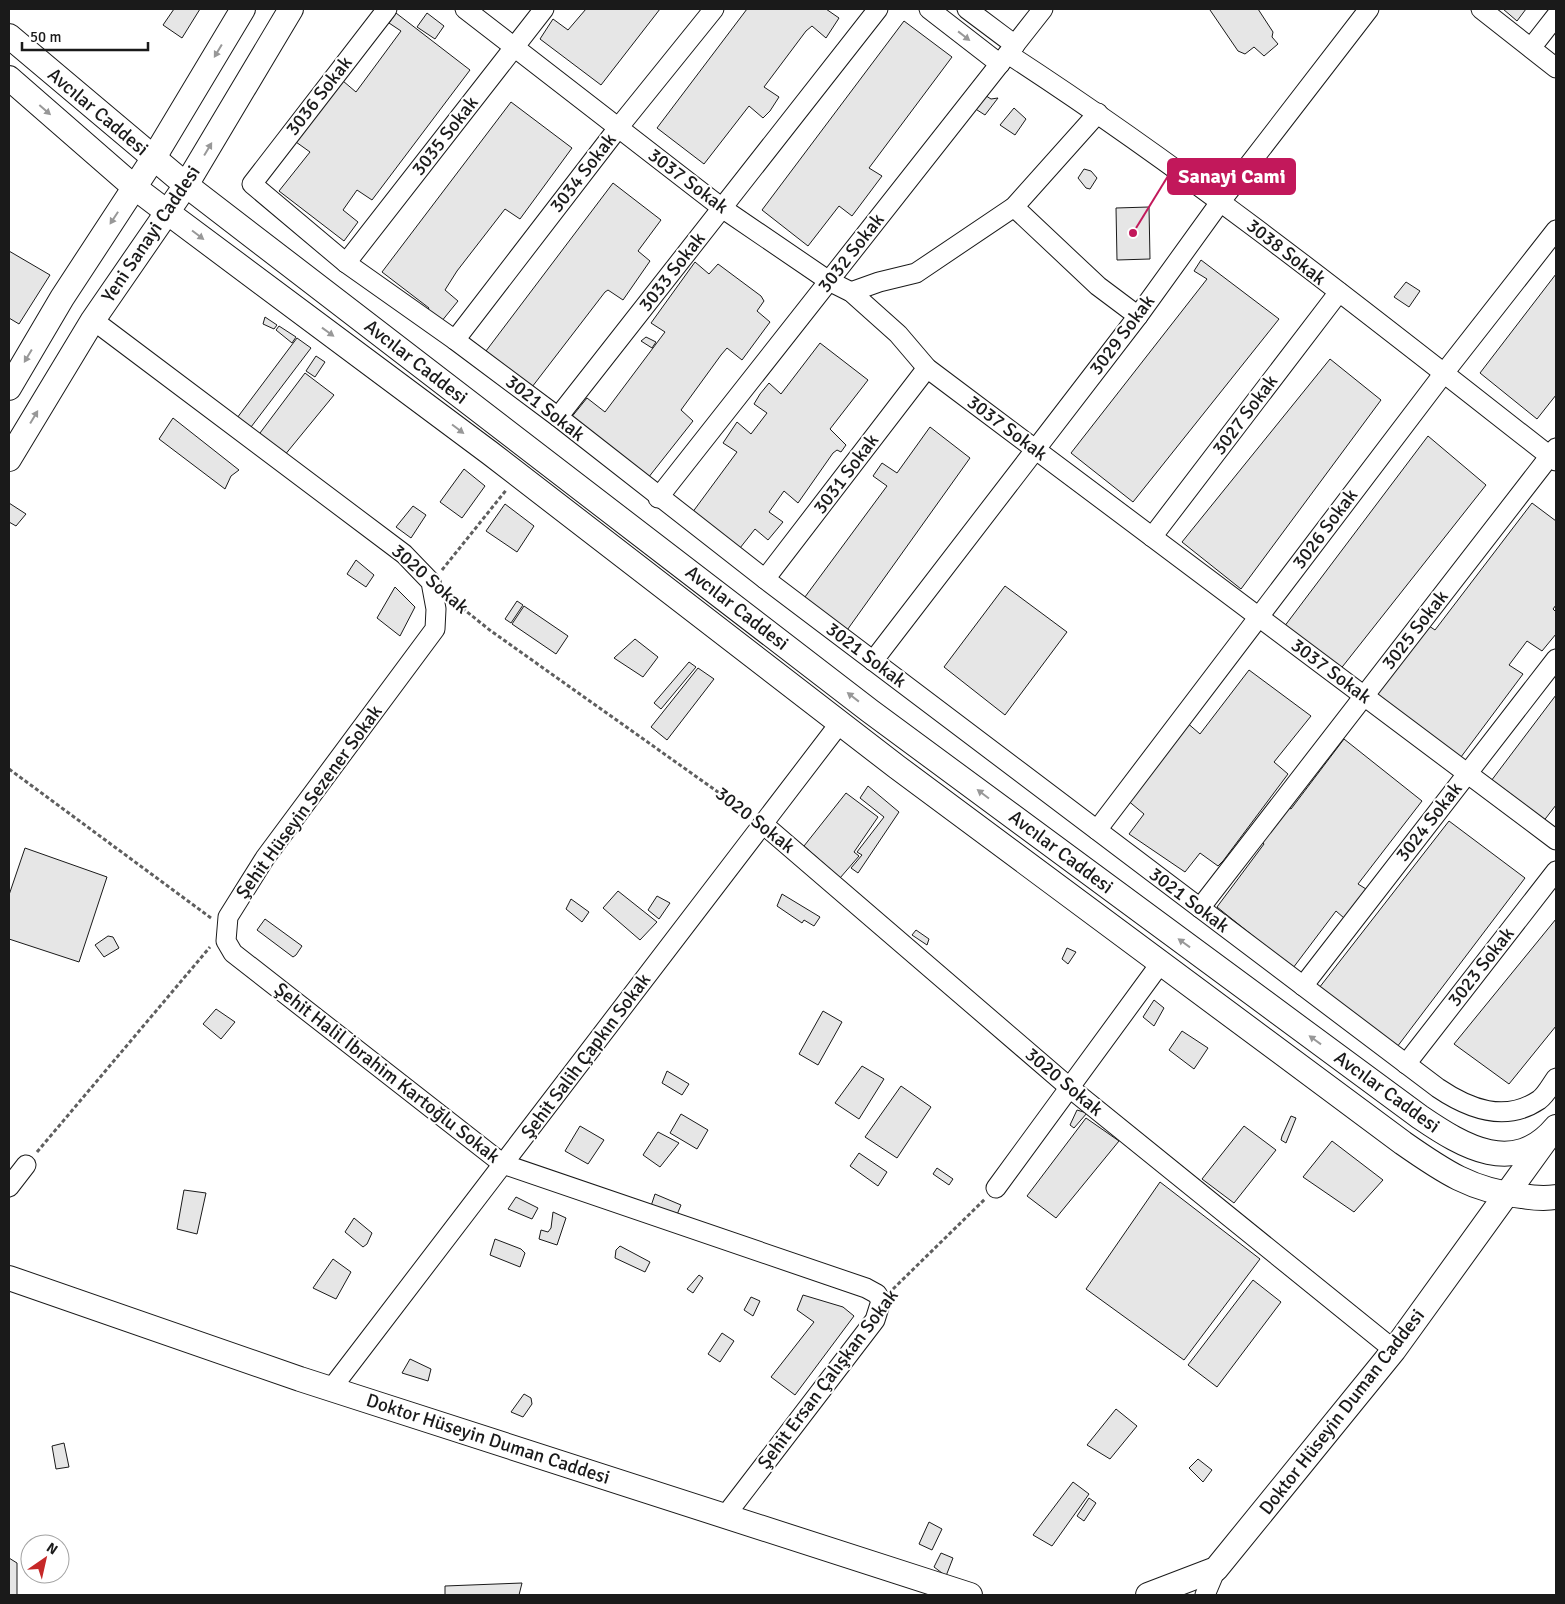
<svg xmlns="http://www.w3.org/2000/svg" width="1565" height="1604" font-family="Signika,sans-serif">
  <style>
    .building { fill: #e6e6e6; stroke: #1a1a1a }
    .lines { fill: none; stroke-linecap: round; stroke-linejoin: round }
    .minor-casing { stroke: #1a1a1a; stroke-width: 21 }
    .major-casing { stroke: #1a1a1a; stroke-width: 26 }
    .path { stroke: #5f5f5f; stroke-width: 3; stroke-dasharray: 4 2.5; stroke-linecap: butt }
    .minor { stroke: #fff; stroke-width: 19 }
    .major { stroke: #fff; stroke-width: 24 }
    .oneway { fill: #989898 }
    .labels { text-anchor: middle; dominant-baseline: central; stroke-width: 4; stroke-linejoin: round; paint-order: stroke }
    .street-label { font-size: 19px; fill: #1a1a1a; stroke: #fff }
    .leader { fill: none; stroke: #c2185b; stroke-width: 2 }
    .callout-dot { fill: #c2185b; stroke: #fff; stroke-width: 2 }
    .callout { fill: #c2185b; stroke: #c2185b; stroke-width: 2 }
    .callout-label { font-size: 20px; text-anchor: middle; font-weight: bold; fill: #fff }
  </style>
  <rect width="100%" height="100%" fill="#fff"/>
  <g class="building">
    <polygon points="174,9 200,9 182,38 163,25"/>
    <polygon points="586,9 660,9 601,85 540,39 553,19 568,30"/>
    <polygon points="747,9 826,9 839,18 826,38 812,26 806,31 764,87 779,97 770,111 763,118 749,106 704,164 657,128"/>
    <polygon points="1211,9 1258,9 1273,32 1272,37 1278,44 1264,56 1254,47 1245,54 1238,51 1210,10"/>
    <polygon points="1503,9 1526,9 1517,21"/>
    <polygon points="396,13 470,70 372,200 357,190 343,210 358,222 344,241 279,191 310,152 296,142 336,88 343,81 356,92 401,31 389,23"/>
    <polygon points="427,13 444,26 435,39 417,27"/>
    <polygon points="904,21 952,57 869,168 882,176 852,216 839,206 808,246 762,210"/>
    <polygon points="983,94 991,99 998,98 985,115 974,108"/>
    <polygon points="511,102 572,148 520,219 505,209 457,271 445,290 458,301 441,322 426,312 429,308 382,272"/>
    <polygon points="1014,108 1026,119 1015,135 1000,125"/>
    <polygon points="1084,169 1091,171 1097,178 1090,189 1086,188 1078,178"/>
    <polygon points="613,183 661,220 638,251 650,261 623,300 608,290 605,292 532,387 486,351"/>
    <polygon points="1149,207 1150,259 1117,260 1116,208"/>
    <polygon points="9,251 50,275 19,324 9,318"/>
    <polygon points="1201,260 1279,319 1133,502 1071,453 1207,279 1194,271"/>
    <polygon points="695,262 709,274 718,264 761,296 764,301 757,311 770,322 742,360 727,348 721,355 681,410 693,421 648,478 570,419 587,398 605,412 665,332 651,323"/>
    <polygon points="1556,274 1556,395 1537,419 1480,373"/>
    <polygon points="1406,282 1420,291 1409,307 1394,297"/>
    <polygon points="265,317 277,325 274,329 263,324"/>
    <polygon points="279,326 296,337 292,343 276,330"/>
    <polygon points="646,337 656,342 652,348 641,341"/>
    <polygon points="297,338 311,348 248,431 234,422"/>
    <polygon points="820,343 868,380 830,429 846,445 841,452 837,450 833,453 798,503 784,491 769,512 783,522 768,540 755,529 740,548 692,513 737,452 723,443 737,422 751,434 767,413 754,404 760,394 769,383 781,394"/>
    <polygon points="316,356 325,362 315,377 306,371"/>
    <polygon points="1330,359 1381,400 1241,589 1182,542"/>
    <polygon points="305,373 334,395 284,456 257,437"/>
    <polygon points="173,418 239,470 231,476 225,489 159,439"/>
    <polygon points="930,427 970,458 845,633 802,601 887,486 873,476 882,463 897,473"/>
    <polygon points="1428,436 1486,485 1339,671 1284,627"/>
    <polygon points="464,469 485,486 462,518 440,502"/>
    <polygon points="9,503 26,514 16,526 9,522"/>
    <polygon points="1532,503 1556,521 1556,605 1553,609 1556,612 1556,634 1542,651 1527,641 1509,665 1523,674 1458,761 1370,698 1426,624 1435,630"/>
    <polygon points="505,504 534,526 517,552 486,531"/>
    <polygon points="413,506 426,515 411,538 396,527"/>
    <polygon points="356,560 374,575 366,587 347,574"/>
    <polygon points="1005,586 1067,632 1005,715 944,667"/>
    <polygon points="395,587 415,607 400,636 377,618"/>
    <polygon points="517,601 523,605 511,623 505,619"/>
    <polygon points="524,606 568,636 556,654 512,624"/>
    <polygon points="635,639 658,657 643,677 614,658"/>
    <polygon points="689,662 696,667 661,709 654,703"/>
    <polygon points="698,668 714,679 667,740 651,727"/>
    <polygon points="1249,670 1311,716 1274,762 1288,774 1223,861 1218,866 1200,853 1185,872 1129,834 1144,814 1126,799 1185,721 1200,734"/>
    <polygon points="1556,695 1556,805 1539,827 1488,785"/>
    <polygon points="1344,739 1422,801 1358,884 1366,889 1344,918 1336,911 1293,968 1217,907 1264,844 1259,838 1283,804 1291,809"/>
    <polygon points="868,786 899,812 858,873 851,868 862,855 857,852 884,817 860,798"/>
    <polygon points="846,793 878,817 854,852 859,856 840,878 804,846"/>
    <polygon points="1449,821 1525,878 1397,1047 1319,988"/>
    <polygon points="25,848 107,877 79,962 9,939 9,895"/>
    <polygon points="618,891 657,922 640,940 603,908"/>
    <polygon points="782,894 820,917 814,926 804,920 802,923 777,906"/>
    <polygon points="657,896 670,903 659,919 648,910"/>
    <polygon points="571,899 589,912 582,922 566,909"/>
    <polygon points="265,919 302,946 296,955 293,957 257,930"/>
    <polygon points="1556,919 1556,1026 1509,1084 1454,1044"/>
    <polygon points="916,930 929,939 927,945 912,935"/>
    <polygon points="108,936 113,937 119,948 104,957 95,945"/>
    <polygon points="1067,948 1076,952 1068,964 1062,959"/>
    <polygon points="1154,1000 1164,1008 1154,1026 1143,1017"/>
    <polygon points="216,1009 235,1022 221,1039 203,1024"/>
    <polygon points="823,1011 842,1022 818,1065 799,1054"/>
    <polygon points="1182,1031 1208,1048 1194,1069 1169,1050"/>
    <polygon points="862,1066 884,1079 859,1119 835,1103"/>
    <polygon points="667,1071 689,1084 682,1095 662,1083"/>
    <polygon points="901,1086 931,1107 897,1158 865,1137"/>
    <polygon points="1077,1110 1087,1113 1074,1128 1070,1125"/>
    <polygon points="681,1114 708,1130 697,1149 670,1133"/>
    <polygon points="1291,1116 1296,1118 1286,1143 1281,1140 1282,1136"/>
    <polygon points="1086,1118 1119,1141 1056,1218 1027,1196"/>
    <polygon points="580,1126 604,1140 588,1164 565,1151"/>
    <polygon points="1244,1126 1276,1150 1234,1203 1202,1179"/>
    <polygon points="658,1132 679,1143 660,1167 643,1155"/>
    <polygon points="1332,1141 1383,1180 1354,1212 1303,1177"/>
    <polygon points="859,1153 887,1172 878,1186 850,1166"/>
    <polygon points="937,1168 953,1179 949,1185 933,1174"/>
    <polygon points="1160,1182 1260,1259 1184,1360 1086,1289"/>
    <polygon points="184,1190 206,1193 197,1234 177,1229"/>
    <polygon points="655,1194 681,1205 676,1217 650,1209"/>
    <polygon points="516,1197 538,1208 532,1219 508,1209"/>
    <polygon points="553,1212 566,1218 557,1245 539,1239 541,1230 548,1232 551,1228"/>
    <polygon points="354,1218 372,1233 367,1244 363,1247 345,1232"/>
    <polygon points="495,1239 521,1249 525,1253 520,1267 490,1255"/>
    <polygon points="620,1246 650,1262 645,1272 615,1258 616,1250"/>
    <polygon points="333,1259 351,1272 336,1299 313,1288"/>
    <polygon points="699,1275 703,1278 693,1293 687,1289"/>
    <polygon points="1253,1280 1281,1302 1217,1387 1188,1365"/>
    <polygon points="803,1295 843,1307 854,1316 795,1395 771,1377 814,1322 797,1310"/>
    <polygon points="751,1297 760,1301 753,1316 744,1310"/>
    <polygon points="722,1333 734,1341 720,1362 708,1354"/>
    <polygon points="410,1359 431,1369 428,1381 402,1373"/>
    <polygon points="524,1394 531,1398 532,1404 523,1417 511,1412"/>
    <polygon points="1116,1409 1137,1426 1110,1459 1087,1445"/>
    <polygon points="64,1443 69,1467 56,1469 52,1446"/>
    <polygon points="1198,1459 1212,1470 1203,1482 1189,1468"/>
    <polygon points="1073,1482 1089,1494 1052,1546 1033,1535"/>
    <polygon points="1089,1498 1096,1503 1084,1521 1077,1516"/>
    <polygon points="929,1522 942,1529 932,1550 919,1544"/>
    <polygon points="941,1553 953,1558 946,1576 934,1567"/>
    <polygon points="9,1558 17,1563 17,1595 9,1595"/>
    <polygon points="522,1583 519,1595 445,1595 445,1586"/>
  </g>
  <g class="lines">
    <defs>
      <g id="minor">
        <path d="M387 9 252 184 346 263 455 340 558 417 765 579 1438 1088C1469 1109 1505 1123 1539 1100 1546 1095 1551 1085 1556 1078"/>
        <polyline points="465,9 722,208 829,281 851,292 898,334 927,368 1556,840"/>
        <polyline points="929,9 1000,64"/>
        <polyline points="967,9 1015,45"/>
        <polyline points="1481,9 1556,68"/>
        <polyline points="1531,48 1556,16"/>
        <path d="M1008 54C1199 178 1377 321 1556 461"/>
        <polyline points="1014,207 1098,286 1138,316"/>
        <polyline points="346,263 544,9"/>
        <polyline points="851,292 879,282 916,273 1014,207 1098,113"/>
        <polyline points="93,320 404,554 431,582 436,609 435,629 265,858 228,917 226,941 233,953 503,1164 866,1288 877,1294 881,1301 875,1320 725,1516"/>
        <polyline points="455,340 618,128 714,9"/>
        <polyline points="558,417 878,9"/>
        <polyline points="658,498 1043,9"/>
        <polyline points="1152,537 1339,292"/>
        <polyline points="765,579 927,368"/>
        <polyline points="873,661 1138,316 1221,201 1369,9"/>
        <polyline points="763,824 1070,1088 1394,1350"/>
        <polyline points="1097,830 1444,373 1556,230"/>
        <polyline points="1200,908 1556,448"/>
        <polyline points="1303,986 1556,659"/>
        <polyline points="1406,1064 1556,871"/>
        <polyline points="9,1187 26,1165"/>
        <polyline points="996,1188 1160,964"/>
        <polyline points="331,1389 840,723"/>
        <polyline points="1205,1595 1216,1569"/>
      </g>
      <g id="major">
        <path d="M9 36 186 185 870 711 1420 1117C1464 1147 1514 1177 1556 1127"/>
        <path d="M9 78 134 187 167 212 490 453 897 767 1403 1143C1443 1171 1472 1191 1522 1196 1534 1198 1544 1199 1556 1197"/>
        <polyline points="9,388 62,298 153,159 243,9"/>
        <polyline points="9,459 93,320 186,185 291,9"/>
        <polyline points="9,1278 300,1379 970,1595"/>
        <polyline points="1148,1595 1216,1569 1394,1350 1545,1141"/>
      </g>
    </defs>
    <use href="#minor" class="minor-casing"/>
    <use href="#major" class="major-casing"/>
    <g class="path">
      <polyline points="442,570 507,489"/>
      <polyline points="452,600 491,631 749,814"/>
      <polyline points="9,769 211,918"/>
      <polyline points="37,1152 210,947"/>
      <polyline points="893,1289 985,1199"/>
    </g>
    <use href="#minor" class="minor"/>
    <use href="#major" class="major"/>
  </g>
  <defs><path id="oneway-solid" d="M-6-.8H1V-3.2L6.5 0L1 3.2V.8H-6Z" transform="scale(1.25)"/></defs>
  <g class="oneway">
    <use href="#oneway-solid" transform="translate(964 36) rotate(38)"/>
    <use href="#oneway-solid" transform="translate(218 51) rotate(121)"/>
    <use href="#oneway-solid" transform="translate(45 110) rotate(41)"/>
    <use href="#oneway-solid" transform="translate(208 149) rotate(-59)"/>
    <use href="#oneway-solid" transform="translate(114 218) rotate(123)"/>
    <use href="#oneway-solid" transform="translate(198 235) rotate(37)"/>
    <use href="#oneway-solid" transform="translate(328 332) rotate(36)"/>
    <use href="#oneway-solid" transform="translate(28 356) rotate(121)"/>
    <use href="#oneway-solid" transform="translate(34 417) rotate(-59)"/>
    <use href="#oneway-solid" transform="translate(458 429) rotate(37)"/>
    <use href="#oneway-solid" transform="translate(853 697) rotate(-142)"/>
    <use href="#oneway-solid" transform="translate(983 794) rotate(-143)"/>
    <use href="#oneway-solid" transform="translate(1184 943) rotate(-144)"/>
    <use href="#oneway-solid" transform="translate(1315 1040) rotate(-144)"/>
  </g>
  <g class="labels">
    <g class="street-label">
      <text transform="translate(319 96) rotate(-52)">3036 Sokak</text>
      <text transform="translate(98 112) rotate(40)">Avcılar Caddesi</text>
      <text transform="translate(445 136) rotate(-52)">3035 Sokak</text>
      <text transform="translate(583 173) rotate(-52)">3034 Sokak</text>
      <text transform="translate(688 181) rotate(37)">3037 Sokak</text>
      <text transform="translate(151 234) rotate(-56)">Yeni Sanayi Caddesi</text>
      <text transform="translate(1286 252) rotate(38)">3038 Sokak</text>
      <text transform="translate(851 253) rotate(-52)">3032 Sokak</text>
      <text transform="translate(672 272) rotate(-52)">3033 Sokak</text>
      <text transform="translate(1122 335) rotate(-53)">3029 Sokak</text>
      <text transform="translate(416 362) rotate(38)">Avcılar Caddesi</text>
      <text transform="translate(545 408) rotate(38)">3021 Sokak</text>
      <text transform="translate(1245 415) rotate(-53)">3027 Sokak</text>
      <text transform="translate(1007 428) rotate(37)">3037 Sokak</text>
      <text transform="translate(846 474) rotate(-53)">3031 Sokak</text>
      <text transform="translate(1325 529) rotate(-53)">3026 Sokak</text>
      <text transform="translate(430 579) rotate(41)">3020 Sokak</text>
      <text transform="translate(737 608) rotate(38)">Avcılar Caddesi</text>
      <text transform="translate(1415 630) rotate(-52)">3025 Sokak</text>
      <text transform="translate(866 655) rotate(37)">3021 Sokak</text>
      <text transform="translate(1331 671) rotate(37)">3037 Sokak</text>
      <text transform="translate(309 802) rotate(-54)">Şehit Hüseyin Sezener Sokak</text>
      <text transform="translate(755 820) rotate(38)">3020 Sokak</text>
      <text transform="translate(1429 822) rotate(-52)">3024 Sokak</text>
      <text transform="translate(1061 852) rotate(37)">Avcılar Caddesi</text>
      <text transform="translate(1189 900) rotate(37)">3021 Sokak</text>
      <text transform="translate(1481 967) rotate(-52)">3023 Sokak</text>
      <text transform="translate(586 1056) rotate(-53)">Şehit Salih Çapkın Sokak</text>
      <text transform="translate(387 1073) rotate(38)">Şehit Halil İbrahim Kartoğlu Sokak</text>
      <text transform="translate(1064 1082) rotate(40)">3020 Sokak</text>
      <text transform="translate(1387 1092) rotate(36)">Avcılar Caddesi</text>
      <text transform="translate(828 1379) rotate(-53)">Şehit Ersan Çalışkan Sokak</text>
      <text transform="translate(1342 1412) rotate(-52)">Doktor Hüseyin Duman Caddesi</text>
      <text transform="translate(488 1439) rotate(18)">Doktor Hüseyin Duman Caddesi</text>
    </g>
  </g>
  <path class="leader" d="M1133 233L1168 176"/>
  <circle class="callout-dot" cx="1133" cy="233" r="5"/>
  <rect class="callout" x="1168" y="159" width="127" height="35" rx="5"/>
  <g class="callout-label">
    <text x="1232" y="183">Sanayi Cami</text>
  </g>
  <rect width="1565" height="1604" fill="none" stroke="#1a1a1a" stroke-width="20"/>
  <g transform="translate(45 1559) rotate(34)"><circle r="24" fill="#ffffff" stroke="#a3a3a3"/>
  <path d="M0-4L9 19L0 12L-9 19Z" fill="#c62828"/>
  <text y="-8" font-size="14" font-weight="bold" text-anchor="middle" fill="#1a1a1a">N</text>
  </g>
  <path d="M22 42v8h126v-8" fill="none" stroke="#1a1a1a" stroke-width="2.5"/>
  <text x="30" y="42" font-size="15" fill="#1a1a1a" stroke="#ffffff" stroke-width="4" paint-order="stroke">50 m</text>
</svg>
